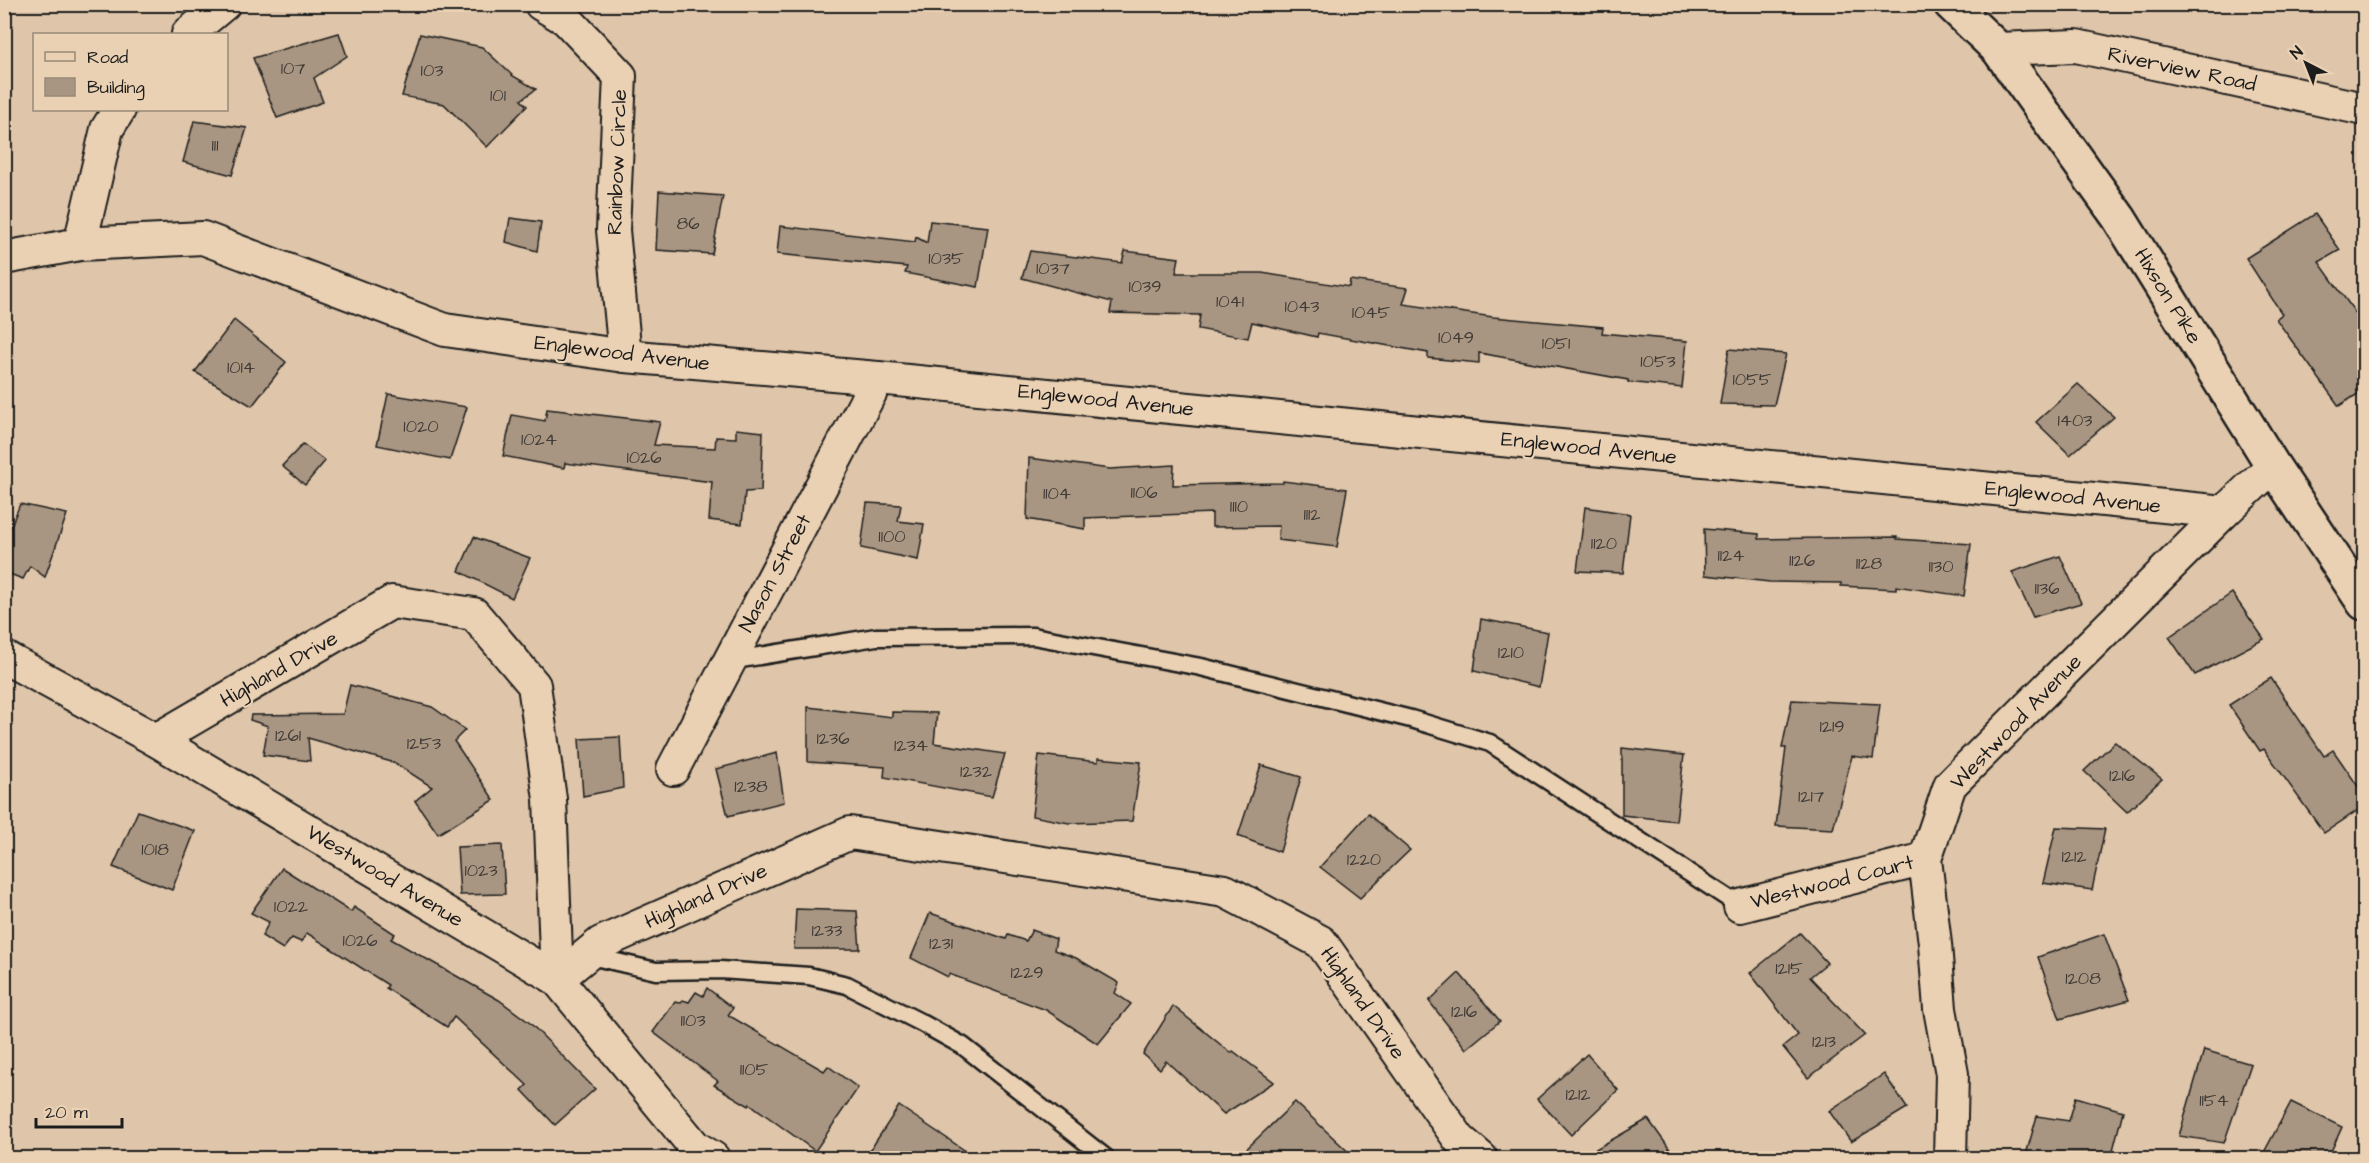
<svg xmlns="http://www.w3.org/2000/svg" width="2369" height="1163" font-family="'Architects Daughter',sans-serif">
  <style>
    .building { fill: #a99682; stroke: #1c1c1c; stroke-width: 1.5 }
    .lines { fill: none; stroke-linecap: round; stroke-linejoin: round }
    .lane-casing { stroke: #1c1c1c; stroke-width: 21 }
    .street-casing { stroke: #1c1c1c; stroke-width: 36 }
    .primary-casing { stroke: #1c1c1c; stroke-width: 38 }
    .lane { stroke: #ebd1b3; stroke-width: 16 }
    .street { stroke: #ebd1b3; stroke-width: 32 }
    .primary { stroke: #ebd1b3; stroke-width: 33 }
    .labels { text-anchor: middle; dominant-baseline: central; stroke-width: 4.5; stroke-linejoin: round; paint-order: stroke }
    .number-label { font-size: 18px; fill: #3f3a36 }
    .street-label { font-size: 21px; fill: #1c1c1c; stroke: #ebd1b3 }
  </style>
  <rect width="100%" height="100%" fill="#dfc6aa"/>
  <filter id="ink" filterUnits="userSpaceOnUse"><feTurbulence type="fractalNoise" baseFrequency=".0167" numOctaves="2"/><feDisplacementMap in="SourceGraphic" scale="12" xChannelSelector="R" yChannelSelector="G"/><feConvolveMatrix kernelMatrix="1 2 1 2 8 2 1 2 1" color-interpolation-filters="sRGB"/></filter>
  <g filter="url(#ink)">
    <g class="building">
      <polygon points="339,33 347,56 314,78 323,102 277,118 253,58"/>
      <polygon points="420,34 482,47 513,76 536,89 521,100 527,106 487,147 444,104 402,96"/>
      <polygon points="194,121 247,128 232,175 183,162"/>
      <polygon points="659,191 723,196 712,254 656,250"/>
      <polygon points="2315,214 2340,250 2319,262 2364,325 2364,390 2339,406 2276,319 2282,314 2246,258"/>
      <polygon points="510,218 541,222 537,251 506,242"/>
      <polygon points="930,221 988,227 978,287 905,273 907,267 777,254 780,226 915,242 916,237 927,243"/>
      <polygon points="1030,251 1122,263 1125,251 1179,258 1176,273 1262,273 1349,287 1350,280 1408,288 1403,304 1493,317 1603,327 1602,333 1687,341 1682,388 1628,382 1628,380 1479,353 1479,363 1428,358 1428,353 1318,333 1317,337 1252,322 1248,338 1198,329 1200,315 1110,313 1112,302 1022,278"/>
      <polygon points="234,320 286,362 252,406 195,372"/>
      <polygon points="1729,349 1786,354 1774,405 1720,404"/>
      <polygon points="2078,384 2114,417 2070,455 2036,422"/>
      <polygon points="388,394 467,407 450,460 377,445"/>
      <polygon points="547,409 660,422 654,445 715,448 716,437 736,438 736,429 763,432 761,491 745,492 742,524 709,520 712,482 565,463 564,468 503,456 512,415 545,421"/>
      <polygon points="303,444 325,461 305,485 282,466"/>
      <polygon points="1029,458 1110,469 1174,465 1173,485 1283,483 1283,481 1347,489 1337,547 1278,540 1279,526 1212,527 1212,513 1085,518 1085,529 1027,519"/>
      <polygon points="867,503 901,505 898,521 924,524 918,560 861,548"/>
      <polygon points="20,504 67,514 45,577 30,566 23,579 4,572 4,543"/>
      <polygon points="1585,507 1630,514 1623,573 1577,571"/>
      <polygon points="1704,529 1759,534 1759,539 1897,537 1897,539 1971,544 1964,596 1896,586 1896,589 1841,586 1841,583 1770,582 1705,575"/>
      <polygon points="474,537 530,558 512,598 459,571"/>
      <polygon points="2060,556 2081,603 2033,617 2012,572"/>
      <polygon points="2232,593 2264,639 2195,675 2169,637"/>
      <polygon points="1481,619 1548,632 1539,687 1474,671"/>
      <polygon points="2271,678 2324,756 2333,750 2364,795 2364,806 2324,833 2264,749 2260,751 2229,705"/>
      <polygon points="350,685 432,707 465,730 454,741 494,800 438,834 415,801 432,787 395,763 308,738 310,761 263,755 268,726 250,720 251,715 343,714"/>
      <polygon points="1792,700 1880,704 1873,759 1852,756 1833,829 1776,826 1786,748 1782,748"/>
      <polygon points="808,707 892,717 892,712 937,713 934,743 1005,754 992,797 884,777 885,767 808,762"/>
      <polygon points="620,737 623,788 583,796 579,739"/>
      <polygon points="2115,742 2162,779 2127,812 2084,771"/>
      <polygon points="1622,748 1684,755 1676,821 1622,815"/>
      <polygon points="777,753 784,802 728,816 716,769"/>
      <polygon points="1039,755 1098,762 1098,758 1141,762 1132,821 1069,823 1032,816"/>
      <polygon points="1261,765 1301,777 1280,852 1238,836"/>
      <polygon points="138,811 195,831 172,890 113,867"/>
      <polygon points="1368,814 1410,850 1360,898 1320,867"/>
      <polygon points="2056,827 2105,829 2092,890 2043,883"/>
      <polygon points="502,845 505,894 460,895 457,847"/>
      <polygon points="282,868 351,912 354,907 395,934 391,939 499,1000 530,1023 595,1089 555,1125 522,1090 527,1085 454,1017 447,1027 386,988 388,985 307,933 301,942 292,938 283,949 262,936 269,922 251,913"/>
      <polygon points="796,909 857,911 860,949 794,949"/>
      <polygon points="930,913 1006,939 1008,935 1026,941 1032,930 1056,939 1054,950 1076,958 1119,983 1115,993 1131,1004 1098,1044 1046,1010 949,974 948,977 911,958"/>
      <polygon points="1800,933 1827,963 1810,977 1865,1035 1808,1078 1783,1047 1798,1035 1750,973"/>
      <polygon points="2104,934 2129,1000 2060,1019 2038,957"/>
      <polygon points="1459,973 1500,1021 1466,1049 1429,1001"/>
      <polygon points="707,988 733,1008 728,1015 824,1071 828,1066 858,1088 815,1151 750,1104 749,1106 714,1085 718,1081 653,1032 675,1002 680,1003 683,1000 689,1002 696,992 703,996"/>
      <polygon points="1173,1006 1231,1053 1233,1051 1274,1082 1224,1114 1166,1061 1160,1069 1143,1054"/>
      <polygon points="2204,1050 2251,1064 2224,1143 2179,1136"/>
      <polygon points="1587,1054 1618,1090 1571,1135 1537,1099"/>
      <polygon points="1884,1074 1907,1108 1851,1142 1829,1111"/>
      <polygon points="2076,1097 2123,1111 2111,1158 2025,1158 2037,1116 2069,1121"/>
      <polygon points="1295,1102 1355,1158 1237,1158"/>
      <polygon points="2291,1102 2342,1127 2328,1158 2261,1158"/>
      <polygon points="899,1106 976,1158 865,1158"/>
      <polygon points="1648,1119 1676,1158 1580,1158"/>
    </g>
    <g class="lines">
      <defs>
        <g id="lane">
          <polyline points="729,661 876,637 1033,636 1201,667 1411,719 1490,743 1740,906"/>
          <polyline points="586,955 656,971 720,970 809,976 847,985 920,1022 963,1046 1106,1158"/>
        </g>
        <g id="street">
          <polyline points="541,4 566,19 620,76 613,230 625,356"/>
          <polyline points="188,34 224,4"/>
          <polyline points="1998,49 2076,46 2364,109"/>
          <polyline points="80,244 107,129 119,110"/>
          <polyline points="4,258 80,244 203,238 445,330 625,356 878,378 2224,512"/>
          <polyline points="4,657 156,740 557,979 695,1147 713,1158"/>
          <polyline points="156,740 392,602 474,614 534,685 550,799 557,979"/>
          <polyline points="673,769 878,378"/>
          <polyline points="1740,906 1925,859"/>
          <polyline points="557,979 601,943 850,833 1225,891 1321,942 1459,1139 1481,1158"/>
          <polyline points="1950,1158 1952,1074 1940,1009 1935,944 1925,859 1950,785 2224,512 2273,466"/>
        </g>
        <polyline id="primary" points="1951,4 1998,49 2119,218 2273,466 2364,603"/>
      </defs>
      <use href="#lane" class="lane-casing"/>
      <use href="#street" class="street-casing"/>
      <use href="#primary" class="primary-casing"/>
      <use href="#lane" class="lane"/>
      <use href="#street" class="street"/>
      <use href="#primary" class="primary"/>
    </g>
  </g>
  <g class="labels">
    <g class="number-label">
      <text x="293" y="68">107</text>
      <text x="432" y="70">103</text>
      <text x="498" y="95">101</text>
      <text x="215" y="145">111</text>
      <text x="688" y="223">86</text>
      <text x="946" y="258">1035</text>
      <text x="1053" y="268">1037</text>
      <text x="1145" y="286">1039</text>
      <text x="1230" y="301">1041</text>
      <text x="1302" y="306">1043</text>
      <text x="1371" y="312">1045</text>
      <text x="1456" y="337">1049</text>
      <text x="1556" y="343">1051</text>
      <text x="1658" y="361">1053</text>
      <text x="241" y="367">1014</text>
      <text x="1752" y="379">1055</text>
      <text x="2075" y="420">1403</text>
      <text x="421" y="426">1020</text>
      <text x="539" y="439">1024</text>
      <text x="644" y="457">1026</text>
      <text x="1144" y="492">1106</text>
      <text x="1057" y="493">1104</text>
      <text x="1239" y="506">1110</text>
      <text x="1312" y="514">1112</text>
      <text x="892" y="536">1100</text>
      <text x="1604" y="543">1120</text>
      <text x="1731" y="555">1124</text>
      <text x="1802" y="560">1126</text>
      <text x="1869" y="563">1128</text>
      <text x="1941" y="566">1130</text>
      <text x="2047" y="588">1136</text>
      <text x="1511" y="652">1210</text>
      <text x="1832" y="726">1219</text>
      <text x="288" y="735">1261</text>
      <text x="833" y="738">1236</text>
      <text x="424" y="743">1253</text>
      <text x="911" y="745">1234</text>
      <text x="976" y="771">1232</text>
      <text x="2122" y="775">1216</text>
      <text x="751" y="786">1238</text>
      <text x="1811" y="796">1217</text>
      <text x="155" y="849">1018</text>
      <text x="2074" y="856">1212</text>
      <text x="1364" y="859">1220</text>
      <text x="481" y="870">1023</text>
      <text x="291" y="906">1022</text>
      <text x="827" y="930">1233</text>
      <text x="360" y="940">1026</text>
      <text x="941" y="943">1231</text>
      <text x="1789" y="968">1215</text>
      <text x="1027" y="972">1229</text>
      <text x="2083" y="978">1208</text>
      <text x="1464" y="1011">1216</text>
      <text x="693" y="1020">1103</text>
      <text x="1824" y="1041">1213</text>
      <text x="754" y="1069">1105</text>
      <text x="1578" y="1094">1212</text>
      <text x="2214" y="1100">1154</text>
    </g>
    <g class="street-label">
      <text transform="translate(2182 69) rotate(12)">Riverview Road</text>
      <text transform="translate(617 162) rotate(-88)">Rainbow Circle</text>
      <text transform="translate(2168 296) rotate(58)">Hixson Pike</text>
      <text transform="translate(622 353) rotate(7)">Englewood Avenue</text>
      <text transform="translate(1106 400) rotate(6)">Englewood Avenue</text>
      <text transform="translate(1589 448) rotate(6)">Englewood Avenue</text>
      <text transform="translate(2073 497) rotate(6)">Englewood Avenue</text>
      <text transform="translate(775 573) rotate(-62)">Nason Street</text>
      <text transform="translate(279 669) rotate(-30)">Highland Drive</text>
      <text transform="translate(2016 722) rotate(-46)">Westwood Avenue</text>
      <text transform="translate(385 876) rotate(31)">Westwood Avenue</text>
      <text transform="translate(1832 882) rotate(-14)">Westwood Court</text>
      <text transform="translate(706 896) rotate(-24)">Highland Drive</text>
      <text transform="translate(1363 1003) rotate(55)">Highland Drive</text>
    </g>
  </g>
  <rect width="2369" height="1163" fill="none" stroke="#ebd1b3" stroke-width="24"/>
  <rect x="12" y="12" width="2345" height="1139" fill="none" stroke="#1c1c1c" stroke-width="2" filter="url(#ink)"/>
  <rect x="33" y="33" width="195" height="78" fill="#ebd1b3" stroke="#988977" stroke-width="1.5"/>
  <rect x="45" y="52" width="30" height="9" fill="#ebd1b3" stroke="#988977" stroke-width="1.5"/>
  <text x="87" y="63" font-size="18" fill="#1c1c1c">Road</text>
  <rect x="45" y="78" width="30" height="18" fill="#a99682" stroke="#988977" stroke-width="1.5"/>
  <text x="87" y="93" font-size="18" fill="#1c1c1c">Building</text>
  <g transform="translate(2306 63) rotate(318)" stroke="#ebd1b3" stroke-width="4.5" paint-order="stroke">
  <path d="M0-4.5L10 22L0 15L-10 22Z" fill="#1c1c1c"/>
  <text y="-9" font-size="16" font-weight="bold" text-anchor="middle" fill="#1c1c1c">N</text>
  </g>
  <path d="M36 1118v9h86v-9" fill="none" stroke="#1c1c1c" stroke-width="3"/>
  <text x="45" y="1118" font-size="18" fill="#1c1c1c" stroke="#ebd1b3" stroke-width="4.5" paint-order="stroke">20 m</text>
</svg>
